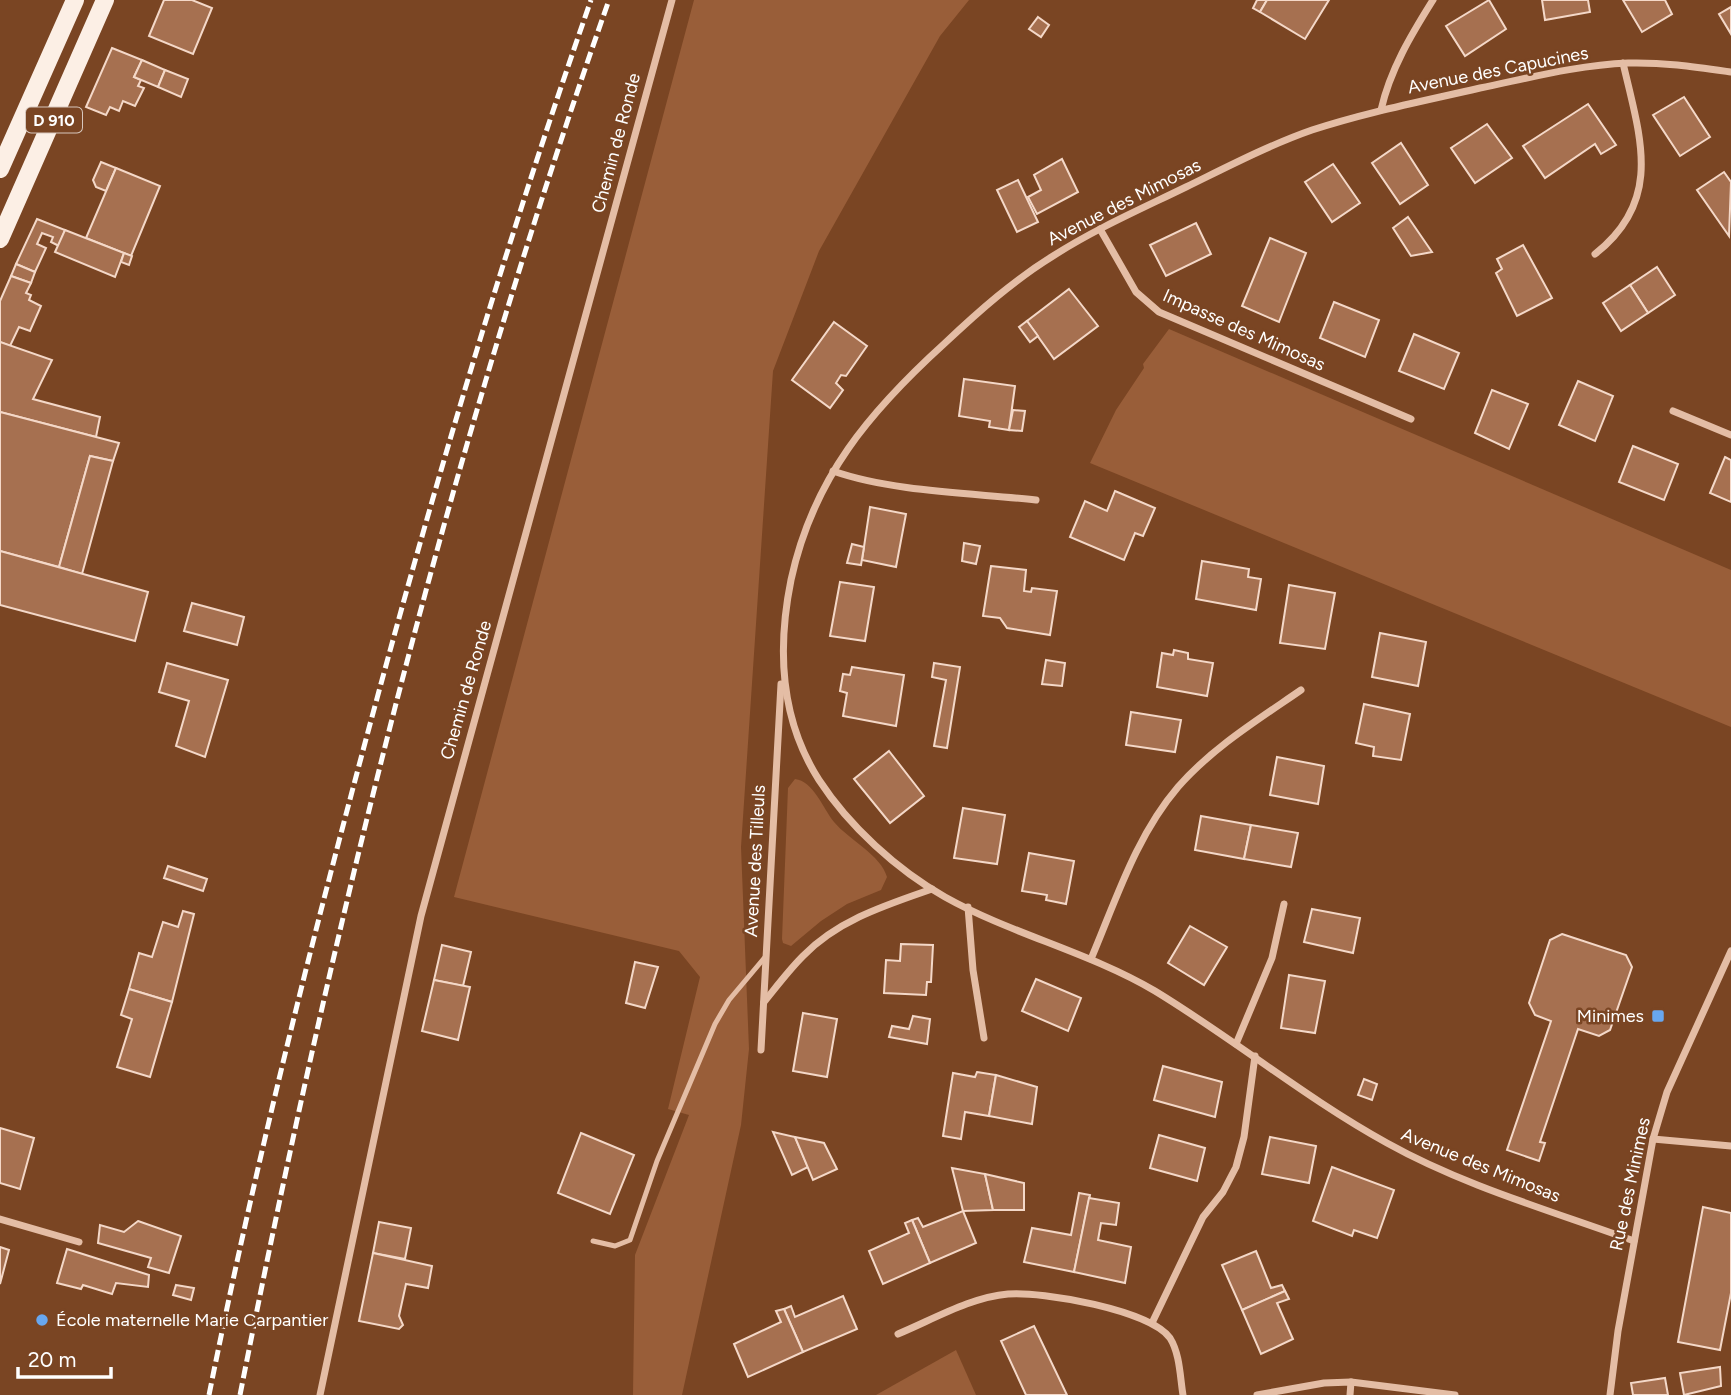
<svg xmlns="http://www.w3.org/2000/svg" width="1731" height="1395" font-family="Figtree,sans-serif">
  <style>
    .green { fill: #995e39 }
    .building { fill: #a67050; stroke: #f4d8c8; stroke-width: 2 }
    .lines { fill: none; stroke-linecap: round; stroke-linejoin: round }
    .lane { stroke: #e4bda5; stroke-width: 5 }
    .street { stroke: #e4bda5; stroke-width: 7 }
    .primary { stroke: #fcefe5; stroke-width: 18 }
    .rail { stroke: #fff; stroke-width: 5; stroke-dasharray: 12 5; stroke-linecap: butt }
    .poi-dot { fill: #68a7ef; stroke: #7a4523; stroke-width: 2.5 }
    .labels { text-anchor: middle; dominant-baseline: central; stroke-width: 5; stroke-linejoin: round; paint-order: stroke }
    .shield { fill: #7a4523; stroke: #d7c7bd; stroke-width: 2 }
    .shield-label { font-size: 16px; font-weight: bold; fill: #fff }
    .street-label { font-size: 18px; fill: #fff; stroke: #7a4523 }
    .poi-label { font-size: 18px; fill: #fff; stroke: #7a4523; text-anchor: end }
  </style>
  <rect width="100%" height="100%" fill="#7a4523"/>
  <g class="green">
    <polygon points="694,0 969,0 940,36 819,251 773,371 741,847 749,1049 741,1125 682,1395 633,1395 635,1255 689,1115 668,1109 700,977 679,951 454,897"/>
    <polygon points="1169,329 1731,570 1731,727 1090,463 1116,410 1144,368 1143,364"/>
    <path d="M795 779C813 781 823 808 834 822 849 840 881 855 887 877L881 890 847 904 821 921 791 946 783 943 782 939 788 788Z"/>
    <polygon points="956,1350 976,1395 876,1395"/>
  </g>
  <g class="building">
    <polygon points="164,0 192,0 212,8 193,54 149,36"/>
    <polygon points="1257,0 1267,0 1260,12 1253,8"/>
    <polygon points="1267,0 1329,0 1305,39 1260,12"/>
    <polygon points="1489,0 1506,29 1465,56 1446,26"/>
    <polygon points="1542,0 1588,0 1590,12 1545,20"/>
    <polygon points="1623,0 1665,0 1672,14 1642,32"/>
    <polygon points="1731,7 1731,34 1719,14"/>
    <polygon points="1038,17 1049,25 1041,37 1029,29"/>
    <polygon points="112,48 142,60 134,77 141,80 138,86 144,88 135,106 123,101 119,111 110,107 106,115 86,107"/>
    <polygon points="142,60 165,70 158,87 134,77"/>
    <polygon points="165,70 188,79 181,97 158,87"/>
    <polygon points="1684,97 1710,137 1680,156 1653,115"/>
    <polygon points="1588,104 1616,145 1601,154 1595,144 1545,178 1523,146"/>
    <polygon points="1487,124 1512,158 1475,183 1451,148"/>
    <polygon points="1401,143 1428,185 1400,204 1372,163"/>
    <polygon points="1062,159 1078,192 1037,214 1028,197 1041,190 1034,175"/>
    <polygon points="101,162 116,168 106,191 96,187 93,180"/>
    <polygon points="1333,164 1360,203 1332,222 1305,182"/>
    <polygon points="116,168 160,186 131,256 86,238"/>
    <polygon points="1724,172 1731,182 1729,236 1697,190"/>
    <polygon points="1018,180 1038,222 1017,232 997,190"/>
    <polygon points="1408,217 1432,252 1411,256 1393,228"/>
    <polygon points="37,219 65,230 59,246 51,242 53,237 42,233 37,244 46,248 35,272 16,264"/>
    <polygon points="1196,223 1211,254 1166,276 1150,245"/>
    <polygon points="65,230 124,253 115,277 55,252"/>
    <polygon points="1270,238 1306,253 1279,322 1242,306"/>
    <polygon points="1523,245 1552,298 1517,316 1496,273 1502,269 1497,259"/>
    <polygon points="124,253 132,256 129,265 121,262"/>
    <polygon points="16,264 35,272 31,283 11,276"/>
    <polygon points="1657,267 1675,295 1648,313 1630,285"/>
    <polygon points="11,276 31,283 26,293 31,295 29,300 41,306 30,331 19,327 10,346 0,342 0,301"/>
    <polygon points="1630,285 1648,313 1621,331 1603,303"/>
    <polygon points="1069,289 1098,326 1054,359 1027,321"/>
    <polygon points="1334,302 1379,320 1365,357 1320,338"/>
    <polygon points="1027,321 1038,336 1030,342 1019,327"/>
    <polygon points="834,322 867,346 846,376 841,375 836,383 843,390 830,408 792,380"/>
    <polygon points="1414,334 1459,353 1444,389 1399,371"/>
    <polygon points="0,342 52,360 33,399 100,417 96,437 0,412"/>
    <polygon points="964,379 1015,386 1009,430 989,427 990,421 959,416"/>
    <polygon points="1578,381 1613,396 1595,441 1559,425"/>
    <polygon points="1492,390 1528,404 1509,449 1475,433"/>
    <polygon points="1013,410 1025,411 1022,431 1009,430"/>
    <polygon points="0,412 119,443 113,461 90,456 59,567 0,551"/>
    <polygon points="1633,446 1678,464 1664,500 1619,482"/>
    <polygon points="90,456 113,461 82,574 59,567"/>
    <polygon points="1725,457 1731,460 1731,502 1710,493"/>
    <polygon points="1115,491 1155,508 1143,536 1135,533 1124,560 1070,537 1085,501 1107,511"/>
    <polygon points="870,507 906,514 896,567 862,560"/>
    <polygon points="964,543 980,546 976,564 962,561"/>
    <polygon points="852,544 864,547 861,565 847,563"/>
    <polygon points="0,551 148,592 135,641 0,605"/>
    <polygon points="1202,561 1249,569 1248,577 1261,579 1256,610 1196,599"/>
    <polygon points="991,566 1026,570 1024,591 1031,592 1032,588 1057,591 1050,635 1007,628 1000,618 983,616"/>
    <polygon points="840,582 874,587 865,641 830,636"/>
    <polygon points="1289,585 1335,593 1325,649 1280,643"/>
    <polygon points="192,603 244,617 237,645 184,631"/>
    <polygon points="1380,633 1426,642 1418,686 1372,677"/>
    <polygon points="1174,650 1188,653 1188,659 1213,663 1207,696 1157,687 1162,653 1173,655"/>
    <polygon points="1046,660 1065,663 1062,686 1042,684"/>
    <polygon points="167,663 228,680 205,757 176,746 189,701 159,692"/>
    <polygon points="934,663 960,667 947,748 934,746 946,680 932,677"/>
    <polygon points="852,667 904,675 896,726 843,716 847,693 840,691 843,674 850,675"/>
    <polygon points="1364,704 1410,714 1401,760 1373,756 1374,747 1356,743"/>
    <polygon points="1131,712 1181,720 1175,752 1126,745"/>
    <polygon points="889,751 924,796 890,823 854,779"/>
    <polygon points="1277,757 1324,766 1318,804 1270,795"/>
    <polygon points="963,808 1005,815 997,864 954,858"/>
    <polygon points="1201,816 1251,825 1244,859 1195,850"/>
    <polygon points="1251,825 1298,833 1291,867 1244,859"/>
    <polygon points="1029,853 1074,861 1066,904 1046,900 1047,895 1022,891"/>
    <polygon points="168,866 207,879 203,891 164,878"/>
    <polygon points="1312,909 1360,918 1353,953 1304,942"/>
    <polygon points="183,911 194,914 172,1002 129,989 139,953 152,957 163,922 178,927"/>
    <polygon points="1190,926 1227,947 1204,985 1168,963"/>
    <polygon points="1562,934 1626,955 1632,967 1610,1030 1599,1036 1578,1029 1540,1142 1545,1143 1539,1161 1507,1150 1551,1021 1535,1015 1529,1003 1550,940"/>
    <polygon points="901,944 933,945 931,982 927,982 926,995 884,993 886,960 900,961"/>
    <polygon points="442,945 471,952 463,986 434,980"/>
    <polygon points="635,962 658,967 645,1008 626,1003"/>
    <polygon points="1289,975 1325,981 1315,1033 1281,1028"/>
    <polygon points="1036,979 1081,998 1068,1031 1022,1011"/>
    <polygon points="434,980 470,987 458,1040 422,1031"/>
    <polygon points="129,989 172,1002 150,1077 117,1067 132,1019 121,1015"/>
    <polygon points="803,1013 837,1019 827,1077 793,1071"/>
    <polygon points="913,1016 930,1019 927,1044 889,1037 892,1026 909,1029"/>
    <polygon points="1163,1066 1222,1082 1215,1117 1154,1100"/>
    <polygon points="977,1072 996,1075 989,1116 965,1112 961,1139 943,1136 953,1073 975,1077"/>
    <polygon points="996,1075 1037,1087 1032,1124 989,1116"/>
    <polygon points="1364,1079 1377,1084 1372,1100 1358,1095"/>
    <polygon points="0,1128 34,1138 20,1189 0,1183"/>
    <polygon points="773,1132 795,1137 808,1167 792,1175"/>
    <polygon points="581,1133 634,1155 610,1214 558,1193"/>
    <polygon points="1159,1135 1205,1148 1197,1181 1150,1168"/>
    <polygon points="795,1137 824,1143 837,1169 813,1180"/>
    <polygon points="1270,1137 1316,1146 1309,1183 1262,1174"/>
    <polygon points="1332,1167 1394,1190 1377,1238 1354,1230 1352,1236 1313,1221"/>
    <polygon points="952,1168 985,1174 993,1210 963,1211"/>
    <polygon points="985,1174 1024,1183 1024,1210 993,1210"/>
    <polygon points="1079,1193 1090,1195 1074,1272 1024,1262 1032,1228 1071,1235"/>
    <polygon points="1089,1198 1119,1203 1116,1225 1101,1223 1098,1240 1131,1247 1125,1283 1074,1272"/>
    <polygon points="1703,1207 1731,1213 1731,1293 1720,1350 1678,1342"/>
    <polygon points="963,1211 976,1243 930,1263 912,1220 918,1218 923,1227"/>
    <polygon points="912,1220 930,1263 883,1284 869,1251 909,1233 905,1223"/>
    <polygon points="138,1221 181,1236 169,1273 148,1267 151,1258 98,1243 100,1225 124,1232"/>
    <polygon points="379,1222 411,1228 405,1259 373,1253"/>
    <polygon points="0,1247 9,1250 0,1284"/>
    <polygon points="67,1249 149,1275 148,1287 116,1283 112,1294 83,1285 81,1289 57,1283"/>
    <polygon points="1256,1251 1271,1288 1282,1285 1285,1291 1242,1310 1222,1265"/>
    <polygon points="373,1253 432,1266 428,1288 406,1284 399,1316 403,1325 399,1329 359,1321"/>
    <polygon points="176,1285 194,1288 191,1300 173,1295"/>
    <polygon points="1285,1291 1289,1299 1277,1303 1293,1339 1261,1354 1242,1310"/>
    <polygon points="843,1296 857,1329 803,1352 784,1309 791,1306 795,1317"/>
    <polygon points="784,1309 803,1352 748,1377 734,1344 781,1322 776,1311"/>
    <polygon points="1034,1326 1067,1395 1026,1395 1001,1341"/>
    <polygon points="1720,1367 1721,1386 1684,1395 1680,1373"/>
    <polygon points="1665,1378 1668,1395 1633,1395 1631,1383"/>
  </g>
  <g class="lines">
    <polyline class="lane" points="593,1241 615,1246 630,1240 657,1161 715,1024 729,1000 766,956"/>
    <g class="street">
      <path d="M1381 110C1390 70 1411 35 1433 0"/>
      <polyline points="1100,229 1136,292 1159,312 1411,419"/>
      <path d="M1595 254C1664 200 1640 137 1623 63"/>
      <polyline points="1673,411 1731,435"/>
      <path d="M833 471C893 492 972 493 1036 500"/>
      <polyline points="968,907 973,970 984,1038"/>
      <path d="M1091 959C1116 900 1136 836 1178 787 1212 748 1259 719 1301 690"/>
      <path d="M764 1002C777 986 789 970 803 956 838 920 886 905 932 889"/>
      <polyline points="1236,1044 1272,958 1284,904"/>
      <polyline points="761,1050 781,684"/>
      <polyline points="1653,1139 1731,1146"/>
      <polyline points="0,1219 79,1242"/>
      <path d="M1634 1241C1552 1211 1464 1186 1387 1143 1307 1099 1234 1039 1155 991 1089 952 1011 934 945 897 897 870 849 826 819 780 780 719 777 649 791 580 813 478 870 411 945 343 979 311 1014 280 1053 256 1095 229 1141 209 1186 187 1227 167 1269 145 1312 130 1367 112 1424 101 1480 88 1529 78 1578 65 1628 63 1663 62 1696 67 1731 72"/>
      <polyline points="1152,1323 1203,1217 1223,1192 1236,1167 1244,1137 1255,1056"/>
      <path d="M898 1334C932 1320 971 1297 1008 1294 1042 1291 1150 1310 1170 1338 1180 1354 1180 1377 1183 1395"/>
      <polyline points="320,1395 421,916 672,0"/>
      <polyline points="1257,1395 1324,1383 1351,1382 1455,1395"/>
      <polyline points="1350,1395 1351,1382"/>
      <polyline points="1610,1395 1618,1331 1653,1139 1667,1092 1731,951"/>
    </g>
    <g class="primary">
      <polyline points="0,169 75,0"/>
      <polyline points="0,239 105,0"/>
    </g>
    <g class="rail">
      <path d="M209 1395C251 1186 302 979 357 773 426 513 502 254 591 0"/>
      <path d="M240 1395C333 923 449 454 609 0"/>
    </g>
  </g>
  <g class="poi-dot">
    <rect x="1651" y="1009" width="14" height="14" rx="3.5"/>
    <circle cx="42" cy="1320" r="7"/>
  </g>
  <g class="labels">
    <rect class="shield" x="26" y="107.5" width="56" height="25" rx="5"/>
    <g class="shield-label">
      <text x="54" y="120">D 910</text>
    </g>
    <g class="street-label">
      <text transform="translate(1498 70) rotate(-11)">Avenue des Capucines</text>
      <text transform="translate(616 143) rotate(-75)">Chemin de Ronde</text>
      <text transform="translate(1124 202) rotate(-27)">Avenue des Mimosas</text>
      <text transform="translate(1244 330) rotate(24)">Impasse des Mimosas</text>
      <text transform="translate(466 690) rotate(-74)">Chemin de Ronde</text>
      <text transform="translate(755 861) rotate(-87)">Avenue des Tilleuls</text>
      <text transform="translate(1481 1165) rotate(22)">Avenue des Mimosas</text>
      <text transform="translate(1630 1184) rotate(-78)">Rue des Minimes</text>
    </g>
    <g class="poi-label">
      <text x="1644" y="1016">Minimes</text>
      <text x="56" y="1320" text-anchor="start">École maternelle Marie Carpantier</text>
    </g>
  </g>
  <path d="M18 1367v10h93v-10" fill="none" stroke="#ffffff" stroke-width="3.5"/>
  <text x="28" y="1367" font-size="21" fill="#ffffff" stroke="#7a4523" stroke-width="5" paint-order="stroke">20 m</text>
</svg>
